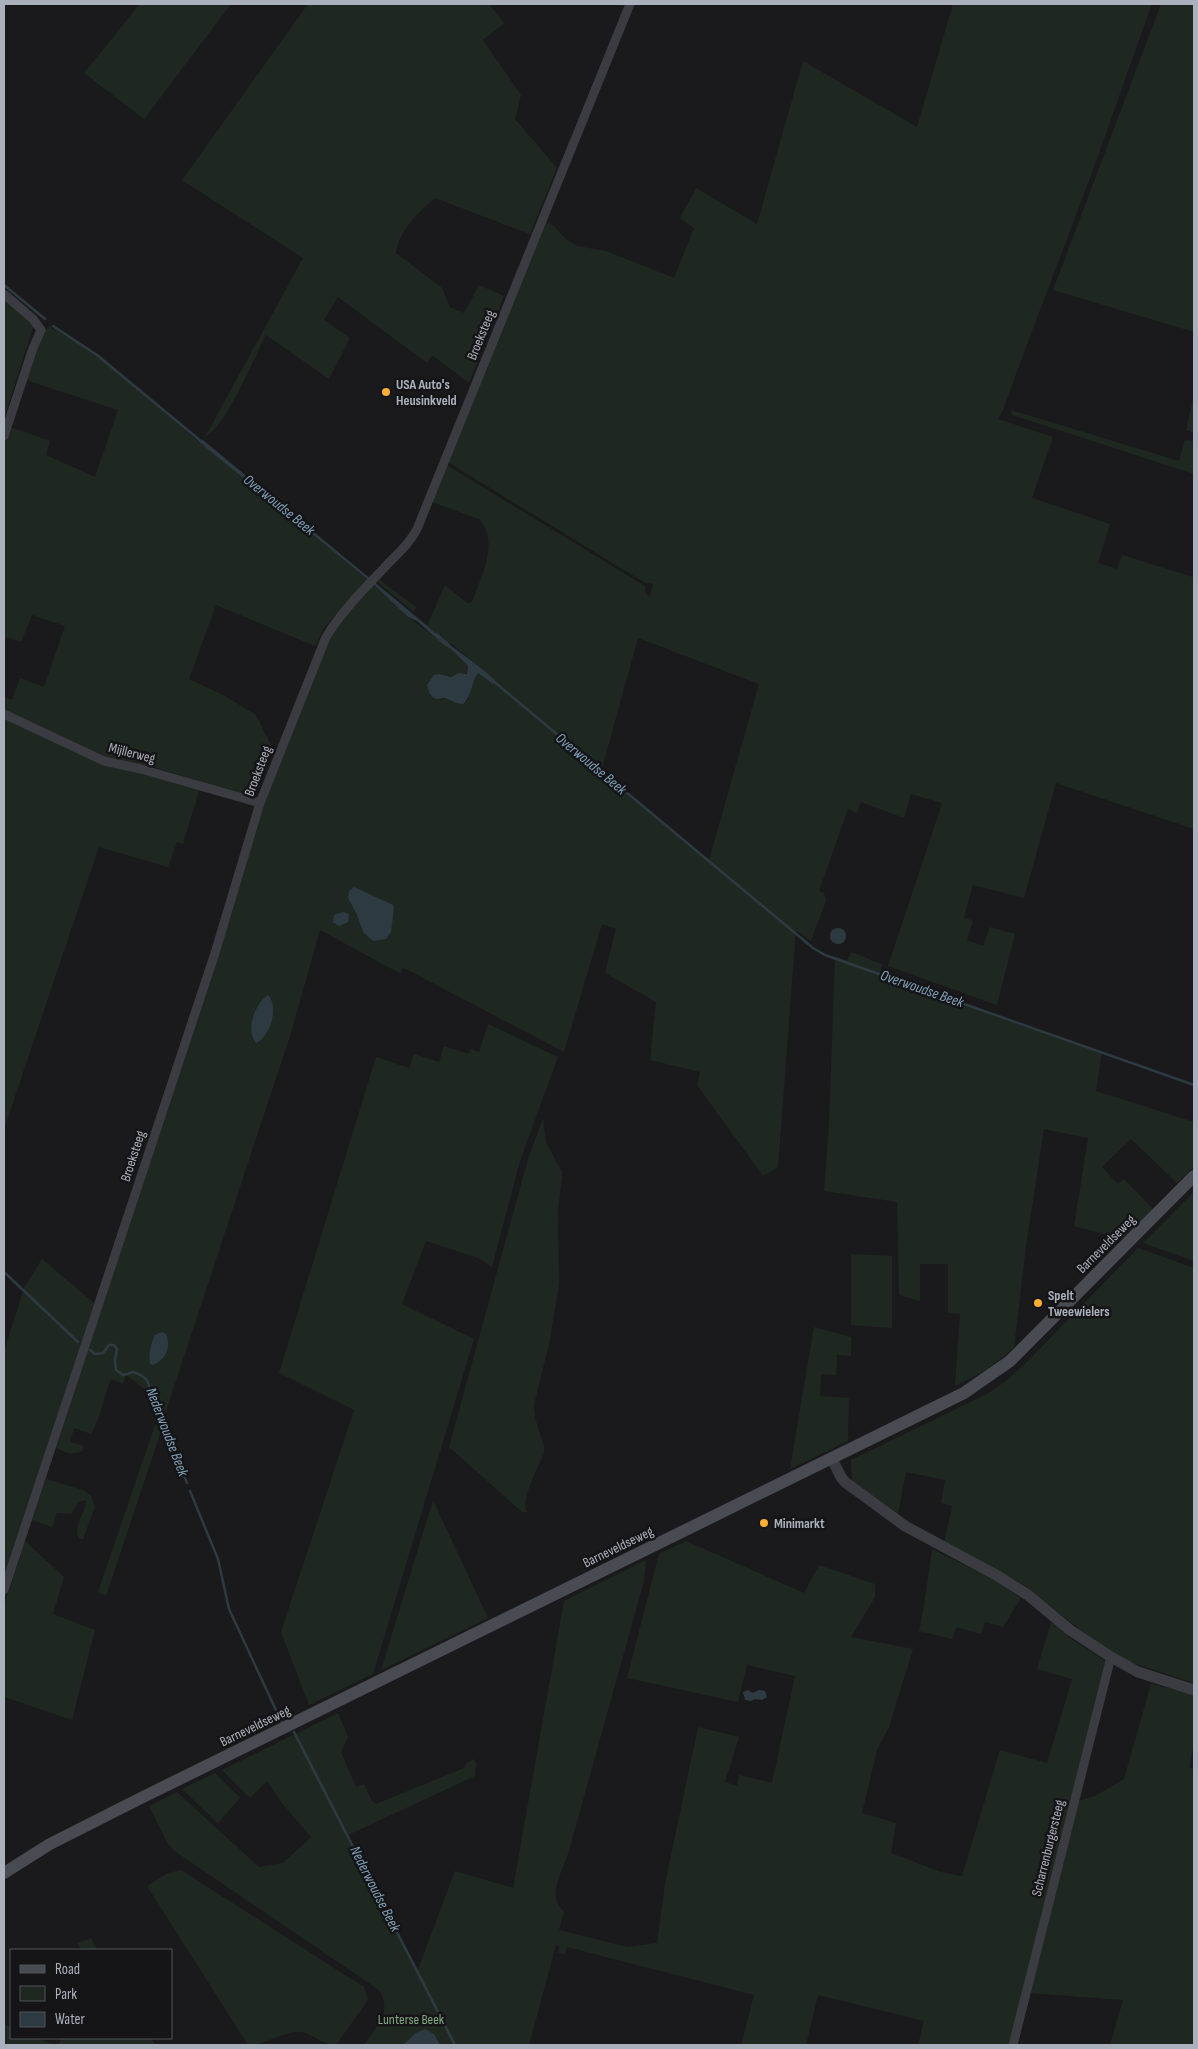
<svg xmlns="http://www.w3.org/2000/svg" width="1198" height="2049" font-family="'Sofia Sans Condensed',sans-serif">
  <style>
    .green { fill: #1f2820; fill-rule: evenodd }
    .water { fill: #2e3a41 }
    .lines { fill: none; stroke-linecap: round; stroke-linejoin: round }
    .stream { stroke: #2e3a41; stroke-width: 2.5 }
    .minor { stroke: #3a3c41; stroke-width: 9 }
    .tertiary { stroke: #3a3c41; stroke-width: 11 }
    .secondary { stroke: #484b52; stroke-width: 12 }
    .poi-dot { fill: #fdaf31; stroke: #151517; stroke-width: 2 }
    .labels { text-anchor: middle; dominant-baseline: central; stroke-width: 5; stroke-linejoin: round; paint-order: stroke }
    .street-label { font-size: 14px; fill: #abb1bc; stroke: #151517 }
    .poi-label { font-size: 14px; font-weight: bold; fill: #abb1bc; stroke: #151517; text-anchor: start }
    .park-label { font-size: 14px; fill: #82a882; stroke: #151517 }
    .water-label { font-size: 15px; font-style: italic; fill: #81a1b9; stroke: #151517 }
  </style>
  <rect width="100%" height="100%" fill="#1a1a1c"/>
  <g class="green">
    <polygon points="140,4 231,4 144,119 84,73"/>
    <path d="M308 4H489L504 23 483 40 521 95 515 119 557 168 530 234 435 198C418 213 400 229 396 253L442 288 450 307 464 313 479 285 504 296 469 383 432 355 427 363 338 297 324 320 350 338 329 379 266 335C254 357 226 427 205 437L303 258 182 180Z"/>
    <path d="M953 4H1152C1131 61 1112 118 1091 175 1062 254 1031 331 1003 410L998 419 1053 437 1032 498 1110 524 1098 563 1117 569 1122 555 1193 577 1194 573V829L1056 783 1024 898 973 885 964 917 973 921 967 940 983 946 990 927 1015 934 997 1005 888 966 942 803 911 794 904 818 861 802 857 813 848 809 819 891 824 893 826 901 811 941 796 930 778 1167 763 1176 697 1085 700 1072 650 1060 656 1002 605 973 616 929 602 924 564 1052 402 967 401 974 320 930 291 1033 163 1420 146 1390 126 1375 123 1384 111 1379C103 1398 102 1415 91 1434L74 1428 70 1442 84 1446 83 1451 70 1454 56 1448 186 1049 248 845 330 633 371 582 408 617 451 649 468 666 467 673C456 673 452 679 439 674L440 700 444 698 456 703 468 700 472 683 478 673 493 684 495 680 452 644 445 642 427 626 445 585 467 603 472 602C481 577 500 542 479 519L429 501 445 464 645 586 646 594 650 597 653 584 648 582 647 584 446 461 545 222 554 226 566 239 577 246 606 251 674 278 694 228 680 218 696 188 757 224 803 61 917 127ZM638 638 759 684 709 860 601 772ZM348 898 380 900 392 905 363 932 357 915Z"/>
    <polygon points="1161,4 1194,4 1194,332 1053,290"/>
    <polygon points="4,298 34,324 4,419"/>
    <polygon points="49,326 95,353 199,442 367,579 324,628 315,646 216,605 189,679 225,696 256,715 273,749 256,794 243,795 154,767 100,757 4,711 4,697 12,700 20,678 44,687 65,626 32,615 21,642 7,637 4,642 4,446 10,427 50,441 46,455 95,477 118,410 29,381 26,377 40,337"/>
    <polygon points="1194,395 1194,433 1186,430"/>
    <polygon points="1011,410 1179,461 1185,440 1193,441 1194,436 1194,474 1012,415"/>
    <polygon points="377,578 416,607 414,612 375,580"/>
    <polygon points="4,717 125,767 200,788 183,844 177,842 168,867 99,847 4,1129"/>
    <polygon points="851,952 882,964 880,973 1102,1052 1096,1091 1194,1122 1194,1166 1177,1183 1131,1139 1102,1167 1118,1184 1124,1179 1153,1209 1123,1239 1074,1226 1088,1138 1044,1129 1026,1246 1014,1348 986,1370 955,1386 960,1314 948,1313 948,1264 920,1264 920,1301 899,1295 897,1202 824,1191 829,1125 835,956 847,961"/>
    <polygon points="488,1024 558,1057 520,1161 492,1267 478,1258 426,1241 402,1304 474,1339 373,1674 309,1705 281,1632 354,1410 279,1373 376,1057 409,1068 414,1054 439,1062 444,1046 468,1054 471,1049 479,1052"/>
    <path d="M543 1118 546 1142 562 1172V1178L558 1209 559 1284 549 1344 534 1405 535 1418 544 1446V1453C539 1466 520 1500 527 1512H522L449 1447 528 1159Z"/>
    <polygon points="1194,1192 1194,1261 1143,1243"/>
    <polygon points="1138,1248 1194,1268 1194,1683 1136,1664 1113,1654 1092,1639 1024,1585 944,1543 952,1506 941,1503 945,1480 906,1472 898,1514 852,1480 851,1460 987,1394 1006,1381 1028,1361"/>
    <polygon points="851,1254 892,1256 892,1328 851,1325"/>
    <polygon points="42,1259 94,1303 4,1579 4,1352 24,1288"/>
    <polygon points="814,1327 851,1337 851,1356 837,1355 836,1375 821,1374 820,1396 849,1398 848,1441 790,1469"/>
    <polygon points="155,1425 162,1428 106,1596 98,1592"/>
    <path d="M46 1479 83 1490 91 1496 95 1507 83 1539H80C71 1528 86 1514 86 1500L78 1502 71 1514 57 1513 52 1527 32 1520Z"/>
    <polygon points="433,1500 488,1618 381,1670"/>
    <polygon points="25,1541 64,1577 53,1614 95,1630 72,1720 4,1697 4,1606"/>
    <path d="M686 1541 804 1593 819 1565 875 1584V1597L851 1637 913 1649 889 1727 877 1750 862 1813 896 1823 891 1853 941 1872 962 1876 1000 1750 1047 1763 1072 1679 1037 1669 1051 1622 1073 1640 1107 1662 1010 2045H918L924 2021 818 1995 806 2045H741L754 1995 567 1947 565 1954 558 1953 559 1946 556 1945 529 2045H364C377 2025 393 2013 379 1990L176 1852 168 1844 149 1806 177 1792 259 1867 283 1863 311 1837 282 1803 267 1781 250 1798 222 1770 338 1713 348 1737 341 1752 356 1787 364 1784 372 1801 376 1804 464 1768 467 1763 474 1759 476 1763 475 1776 346 1836 417 1972 455 1871 513 1888 564 1601 646 1560 644 1581 568 1854C562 1871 546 1899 564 1911L559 1930 627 1947 657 1943 665 1884 698 1727 739 1737 725 1782 737 1786 739 1775 772 1783 795 1676 747 1665 738 1702 627 1678 659 1554Z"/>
    <polygon points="932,1549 994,1580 1021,1598 1003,1627 985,1622 981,1634 956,1627 952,1639 919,1631 924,1606"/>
    <polygon points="1151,1684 1194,1694 1194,1743 1189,1767 1194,1769 1194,2045 1110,2045 1123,2000 1030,1993 1078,1801 1095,1796 1124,1779"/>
    <polygon points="215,1773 240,1798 218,1823 182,1789"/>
    <path d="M181 1870 364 1987 368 2000 336 2045C320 2045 310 2030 295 2032 279 2034 264 2045 248 2045L147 1886 168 1873Z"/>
    <polygon points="91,1938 98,1950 81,1950 77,1943"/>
    <polygon points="4,2024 11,2027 11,2038 36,2038 54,2045 4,2045"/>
    <polygon points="62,2038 151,2038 155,2045 58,2045"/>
  </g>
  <g class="water">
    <path d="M203 440 425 624C447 645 472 659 495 680L493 684 478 673C471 682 472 697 463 704L456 703 445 698 436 699C430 696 429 692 427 685L434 675 439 674 451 677 459 673 467 674 468 666 451 649 444 645 417 621 408 617 371 582 199 442Z"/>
    <polygon points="354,887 393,905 394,908 391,932 386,939 373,941 363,932 357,915 348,898 349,891"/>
    <polygon points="343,912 349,914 348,922 339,926 333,922 334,915"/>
    <circle cx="838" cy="936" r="8"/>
    <path d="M268 995C279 1006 271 1036 256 1043 245 1029 255 1004 268 995Z"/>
    <path d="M162 1332 166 1334C171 1348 166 1359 153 1365L150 1364C148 1353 151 1344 155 1335Z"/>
    <polygon points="748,1690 753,1693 759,1690 765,1691 767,1697 762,1700 755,1699 751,1701 745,1700 743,1692"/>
    <polygon points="425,2029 434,2034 440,2045 403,2045 416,2033"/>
  </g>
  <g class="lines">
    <g class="stream">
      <polyline points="4,285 45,319"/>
      <polyline points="53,326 97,355 202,442"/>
      <polyline points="436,634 449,645"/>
      <polyline points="492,680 813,948 825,955 1194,1085"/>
      <polyline points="4,1272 78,1342"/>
      <path d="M90 1350 95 1354 103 1353 109 1345H114L117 1349 115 1360 116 1370 123 1375 134 1372C143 1376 150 1379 149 1390L187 1483"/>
      <polyline points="190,1491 218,1559 229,1609 281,1721"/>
      <polyline points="294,1732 455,2045"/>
    </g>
    <g class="minor">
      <polyline points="4,294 33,319 41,330 33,348 4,436"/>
      <polyline points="4,714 104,761 141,769 260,803"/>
      <path d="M4 1590 215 953 260 803 326 637C342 611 363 590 384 568 396 555 409 545 417 529L630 4"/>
      <polyline points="1013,2045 1111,1657"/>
    </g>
    <polyline class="tertiary" points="832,1459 841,1477 845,1482 905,1526 996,1575 1028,1595 1070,1630 1111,1657 1138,1672 1194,1690"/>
    <polyline class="secondary" points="4,1873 50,1844 141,1798 964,1393 1010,1361 1194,1176"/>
  </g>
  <g class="poi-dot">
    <circle cx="386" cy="392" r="5"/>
    <circle cx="1038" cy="1303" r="5"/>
    <circle cx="764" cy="1523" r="5"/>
  </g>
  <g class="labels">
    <g class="street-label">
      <text transform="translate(481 335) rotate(-68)">Broeksteeg</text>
      <text transform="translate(132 753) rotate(14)">Mijllerweg</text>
      <text transform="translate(258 771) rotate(-69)">Broeksteeg</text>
      <text transform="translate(133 1156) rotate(-72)">Broeksteeg</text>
      <text transform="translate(1106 1244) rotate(-45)">Barneveldseweg</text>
      <text transform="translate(618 1547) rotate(-26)">Barneveldseweg</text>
      <text transform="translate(255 1726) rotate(-26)">Barneveldseweg</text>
      <text transform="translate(1048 1848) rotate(-76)">Scharrenburgersteeg</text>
    </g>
    <g class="poi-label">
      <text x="396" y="384">USA Auto's<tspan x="396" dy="16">Heusinkveld</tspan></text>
      <text x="1048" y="1295">Spelt<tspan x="1048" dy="16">Tweewielers</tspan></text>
      <text x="774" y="1523">Minimarkt</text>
    </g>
    <g class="park-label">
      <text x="411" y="2019">Lunterse Beek</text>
    </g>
    <g class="water-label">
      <text transform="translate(279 505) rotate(39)">Overwoudse Beek</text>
      <text transform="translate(591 764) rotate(40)">Overwoudse Beek</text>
      <text transform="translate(922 989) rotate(19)">Overwoudse Beek</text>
      <text transform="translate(167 1432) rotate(69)">Nederwoudse Beek</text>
      <text transform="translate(375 1889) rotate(63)">Nederwoudse Beek</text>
    </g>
  </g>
  <rect width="1198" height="2049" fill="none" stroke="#abb1bc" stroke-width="10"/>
  <rect x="10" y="1949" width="162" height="90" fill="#151517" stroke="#515359"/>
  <rect x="20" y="1965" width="25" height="8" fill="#484b52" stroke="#515359"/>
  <text x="55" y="1974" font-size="15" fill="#abb1bc">Road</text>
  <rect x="20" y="1986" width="25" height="15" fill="#1f2820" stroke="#515359"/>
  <text x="55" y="1999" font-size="15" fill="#abb1bc">Park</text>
  <rect x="20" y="2012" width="25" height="15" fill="#2e3a41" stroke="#515359"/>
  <text x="55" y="2024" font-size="15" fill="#abb1bc">Water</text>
</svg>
